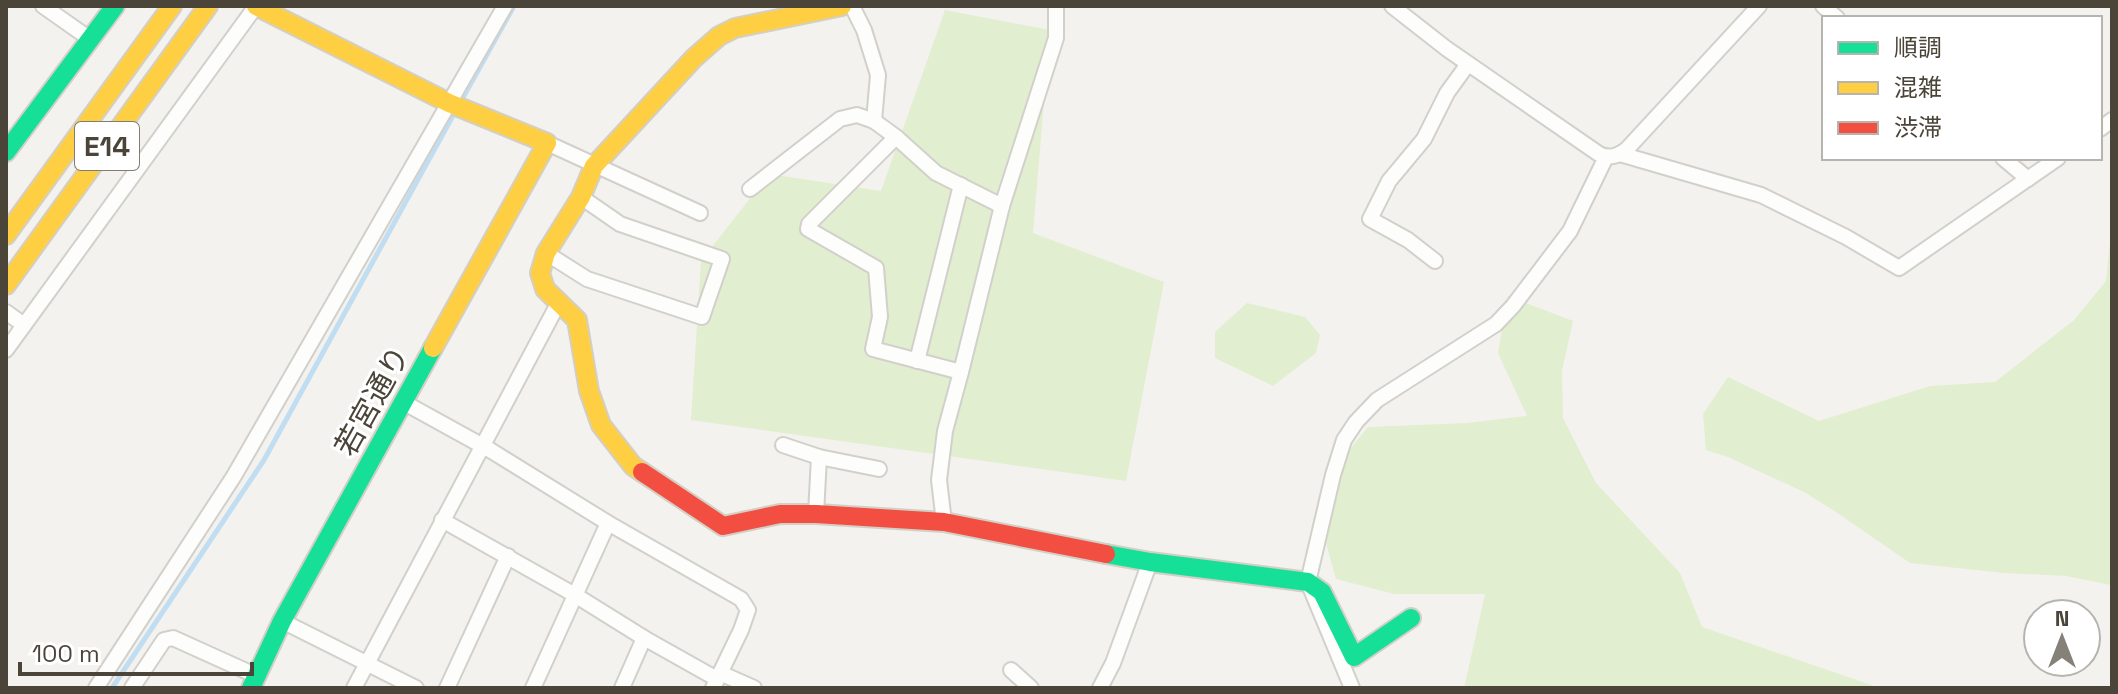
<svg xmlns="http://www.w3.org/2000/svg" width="2118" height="694" font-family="'Space Grotesk','Noto Sans JP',sans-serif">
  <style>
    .green { fill: #e1eecf }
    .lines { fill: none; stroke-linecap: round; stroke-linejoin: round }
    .stream { stroke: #c0ddf1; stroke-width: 5 }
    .street-casing { stroke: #d2d0cb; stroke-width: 18 }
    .fast-casing { stroke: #d3cfc5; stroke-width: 22 }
    .slow-casing { stroke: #d3cfc5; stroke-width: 22 }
    .jam-casing { stroke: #d3cfc5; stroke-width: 22 }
    .street { stroke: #fdfdfc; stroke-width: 14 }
    .fast { stroke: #16e098; stroke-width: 18 }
    .slow { stroke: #ffcf43; stroke-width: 18 }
    .jam { stroke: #f24e42; stroke-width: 18 }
    .labels { text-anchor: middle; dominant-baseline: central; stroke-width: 6; stroke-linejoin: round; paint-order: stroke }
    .shield { fill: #fff; stroke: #817c74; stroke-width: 2 }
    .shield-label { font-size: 28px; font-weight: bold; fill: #4b4439 }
    .street-label { font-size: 30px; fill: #4b4439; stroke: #fff }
  </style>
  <rect width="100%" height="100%" fill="#f4f2ee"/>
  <g class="green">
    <polygon points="945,10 1050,30 1033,233 1164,282 1126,481 691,420 701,261 769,174 881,191"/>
    <polygon points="2112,223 2111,585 2066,576 2004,573 1910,563 1833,510 1804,492 1728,457 1706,450 1703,414 1728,377 1819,421 1930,386 1995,382 2074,320 2106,281"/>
    <polygon points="1508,296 1573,321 1562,371 1563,418 1596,483 1680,573 1702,627 1880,688 1464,688 1485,594 1394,594 1336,579 1321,525 1332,471 1368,427 1467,423 1527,416 1498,353"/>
    <polygon points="1247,303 1305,317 1320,335 1316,353 1273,386 1215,358 1215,332"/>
  </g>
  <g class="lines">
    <g class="stream">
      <polyline points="460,103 514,6"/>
      <polyline points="112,688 264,460 455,112"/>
    </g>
    <defs>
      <g id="street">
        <polyline points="43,6 90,39"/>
        <polyline points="852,6 864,30 878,75 874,121"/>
        <path d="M1392 6 1447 49 1599 154C1610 159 1618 156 1627 149L1759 6"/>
        <polyline points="1823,6 1837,18"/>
        <polyline points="2100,129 2112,120"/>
        <polyline points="896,137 809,224 808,229 876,268 880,317 873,349 961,372"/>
        <polyline points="547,143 700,213"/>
        <polyline points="1620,154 1761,195 1846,237 1899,268 2058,158"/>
        <polyline points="2003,158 2028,179"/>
        <polyline points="750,189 840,119 857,115 874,121 896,137 936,173 1002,206"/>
        <polyline points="546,253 587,279 702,317 722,259 620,224 581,197"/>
        <polyline points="1435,261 1408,240 1370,219 1389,181 1424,139 1447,93 1468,64"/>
        <polyline points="6,312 24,325"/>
        <polyline points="6,350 256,6"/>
        <polyline points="917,361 961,185"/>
        <polyline points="403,402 490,450 608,523 741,599 748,610 741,630 713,688"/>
        <polyline points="783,445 819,457 879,469"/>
        <polyline points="816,514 819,457"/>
        <polyline points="442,520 575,595 644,638 717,679"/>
        <polyline points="944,522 939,480 945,431 961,372 1002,206 1056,38 1056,6"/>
        <polyline points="282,621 416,688"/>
        <polyline points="1011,670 1031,688"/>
        <polyline points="720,673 754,688"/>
        <polyline points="96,688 234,476 505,6"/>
        <polyline points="132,688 164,640 173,638 257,676"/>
        <polyline points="354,688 559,302"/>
        <polyline points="447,688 508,556"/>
        <polyline points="533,688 608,523"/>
        <polyline points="622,688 644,638"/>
        <polyline points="1100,688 1113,663 1150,562"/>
        <polyline points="1352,688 1308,582 1333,475 1344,440 1356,422 1377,400 1496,324 1513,306 1570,231 1606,157"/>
      </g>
      <g id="fast">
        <polyline points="6,152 115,6"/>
        <polyline points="1106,554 1150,562 1308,582 1322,592 1354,657 1411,618"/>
        <polyline points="251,688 282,621 433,348"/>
      </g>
      <g id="slow">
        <polyline points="256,6 449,103 547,143 433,348"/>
        <polyline points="6,235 172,6"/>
        <polyline points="6,285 208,6"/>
        <polyline points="642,472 633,466 601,425 589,391 577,320 545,289 540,273 546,253 581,197 594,166 694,58 719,36 735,28 842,6"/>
      </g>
      <polyline id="jam" points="642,472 723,526 780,514 816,514 944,522 1106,554"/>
    </defs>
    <use href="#street" class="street-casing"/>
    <use href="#fast" class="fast-casing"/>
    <use href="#slow" class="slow-casing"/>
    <use href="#jam" class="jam-casing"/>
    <use href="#street" class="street"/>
    <use href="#fast" class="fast"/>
    <use href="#slow" class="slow"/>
    <use href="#jam" class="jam"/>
  </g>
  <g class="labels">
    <rect class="shield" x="75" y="122" width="64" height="48" rx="6"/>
    <g class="shield-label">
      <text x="107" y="146">E14</text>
    </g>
    <g class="street-label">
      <text transform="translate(372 401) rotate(-61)">若宮通り</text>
    </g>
  </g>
  <rect width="2118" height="694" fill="none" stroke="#4b4439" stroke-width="16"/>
  <rect x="1822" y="16" width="280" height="144" fill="#ffffff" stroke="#b7b4b0" stroke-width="2"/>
  <rect x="1838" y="42" width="40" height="12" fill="#16e098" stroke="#b7b4b0" stroke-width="2"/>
  <text x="1894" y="56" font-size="24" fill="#4b4439">順調</text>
  <rect x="1838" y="82" width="40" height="12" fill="#ffcf43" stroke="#b7b4b0" stroke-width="2"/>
  <text x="1894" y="96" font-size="24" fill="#4b4439">混雑</text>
  <rect x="1838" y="122" width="40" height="12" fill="#f24e42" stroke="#b7b4b0" stroke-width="2"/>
  <text x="1894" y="136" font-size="24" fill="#4b4439">渋滞</text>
  <g transform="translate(2062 638)"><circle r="38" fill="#ffffff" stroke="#b7b4b0" stroke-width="2"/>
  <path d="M0-6L14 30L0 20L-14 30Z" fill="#868178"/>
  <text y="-12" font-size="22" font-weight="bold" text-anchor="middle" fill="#4b4439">N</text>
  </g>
  <path d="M20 662v12h232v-12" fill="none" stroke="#4b4439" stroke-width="4"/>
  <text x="32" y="662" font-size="24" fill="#4b4439" stroke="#ffffff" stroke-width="6" paint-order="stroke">100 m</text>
</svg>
